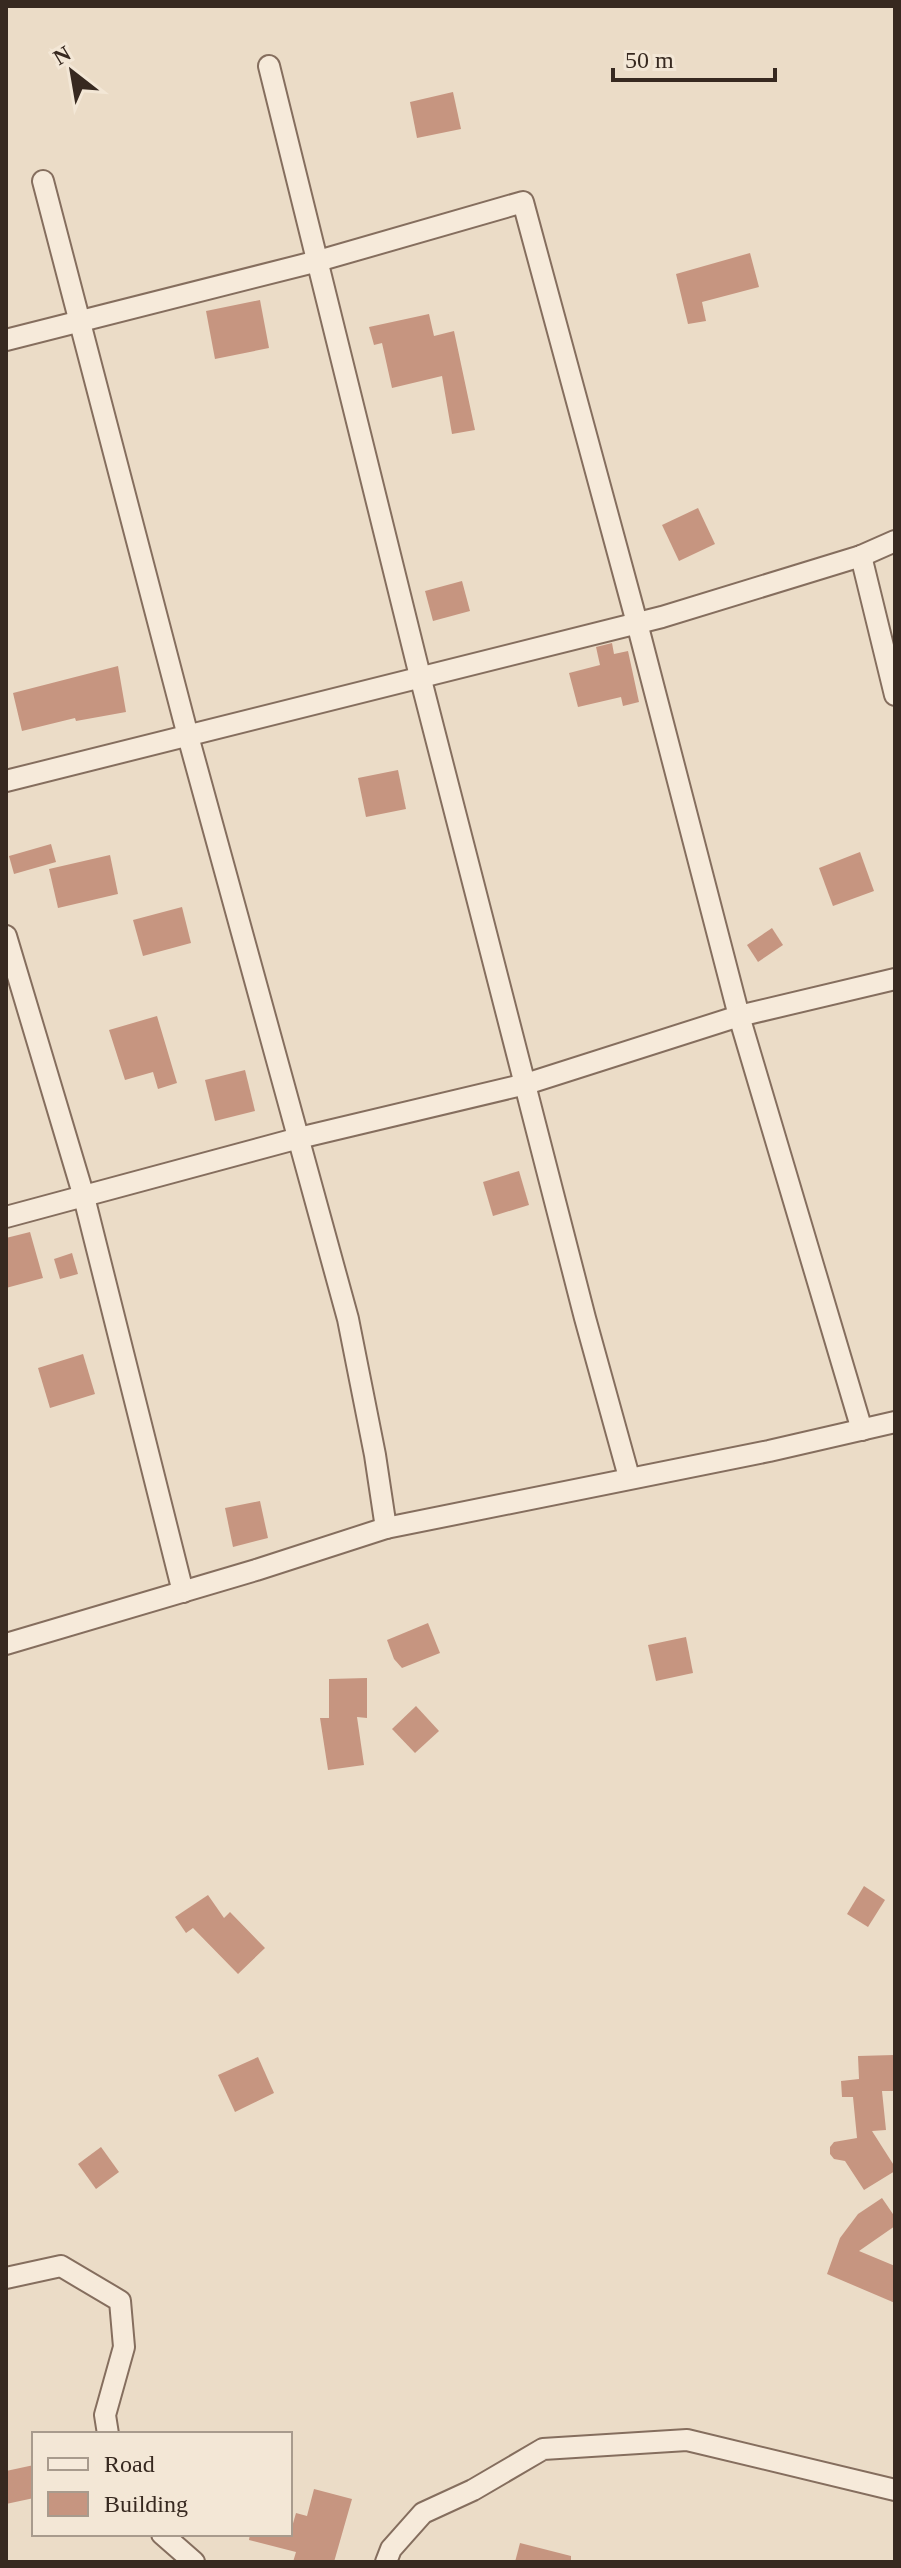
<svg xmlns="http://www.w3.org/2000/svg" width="901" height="2568" font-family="Georgia,serif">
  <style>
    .building { fill: #c69580 }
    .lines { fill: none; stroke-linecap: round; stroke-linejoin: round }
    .minor-casing { stroke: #856e5e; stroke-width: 24 }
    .minor { stroke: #f6eada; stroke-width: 20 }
  </style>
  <rect width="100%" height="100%" fill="#ebdcc7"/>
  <g class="building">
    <polygon points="453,92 461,129 417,138 410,102"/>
    <polygon points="750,253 759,287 702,302 706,321 688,324 676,274"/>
    <polygon points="260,300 269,348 215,359 206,311"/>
    <polygon points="429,314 434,336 454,331 475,430 452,434 442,376 392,388 382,343 374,345 369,327"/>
    <polygon points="698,508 715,544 679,561 662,525"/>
    <polygon points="462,581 470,611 433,621 425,591"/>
    <polygon points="612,643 614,654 628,651 639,702 623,706 621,697 578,707 569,673 600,665 596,647"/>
    <polygon points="118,666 126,712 76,721 75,718 22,731 13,693"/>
    <polygon points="398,770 406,809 366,817 358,778"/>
    <polygon points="51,844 56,862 14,874 9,856"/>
    <polygon points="860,852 874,891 833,906 819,868"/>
    <polygon points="110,855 118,894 58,908 49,869"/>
    <polygon points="182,907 191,943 143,956 133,920"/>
    <polygon points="772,928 783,945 758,962 747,945"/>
    <polygon points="157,1016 177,1083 158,1089 153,1072 125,1080 109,1030"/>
    <polygon points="245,1070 255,1111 215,1121 205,1080"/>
    <polygon points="519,1171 529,1205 493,1216 483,1182"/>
    <polygon points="30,1232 43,1278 6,1288 6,1238"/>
    <polygon points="72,1253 78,1274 60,1279 54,1259"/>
    <polygon points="83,1354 95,1394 50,1408 38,1368"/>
    <polygon points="260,1501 268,1538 233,1547 225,1508"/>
    <polygon points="428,1623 440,1653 402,1668 394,1659 387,1640"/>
    <polygon points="686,1637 693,1673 656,1681 648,1645"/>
    <polygon points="367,1678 367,1718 357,1717 364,1765 328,1770 320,1718 329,1718 329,1679"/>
    <polygon points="416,1706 439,1731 415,1753 392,1729"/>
    <polygon points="864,1886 885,1900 868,1927 847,1914"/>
    <polygon points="208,1895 224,1918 230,1912 265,1948 238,1974 193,1928 186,1933 175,1917"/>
    <polygon points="894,2055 895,2091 882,2091 886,2130 872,2131 895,2167 895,2171 864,2190 845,2161 834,2159 830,2154 830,2147 834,2142 857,2138 853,2097 842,2097 841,2081 859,2079 858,2056"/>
    <polygon points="258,2057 274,2093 235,2112 218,2075"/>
    <polygon points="101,2147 119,2172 96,2189 78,2164"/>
    <polygon points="882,2198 895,2217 895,2226 859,2251 895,2266 895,2303 827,2274 840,2238 858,2214"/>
    <polygon points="34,2465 34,2498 6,2504 6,2471"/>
    <polygon points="314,2489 352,2499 334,2562 293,2562 296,2552 249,2540 250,2534 290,2534 296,2513 307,2516"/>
    <polygon points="520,2543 571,2556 571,2562 515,2562"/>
  </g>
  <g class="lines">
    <defs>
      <g id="minor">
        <polyline points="269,66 420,676 585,1318 629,1477"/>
        <polyline points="43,181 188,736 348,1319 375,1455 386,1528"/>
        <polyline points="6,340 318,261 523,202 637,623 739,1016 862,1430"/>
        <polyline points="861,556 895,695"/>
        <polyline points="6,781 662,617 861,556 895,541"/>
        <polyline points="6,936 84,1197 183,1592"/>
        <polyline points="6,1217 299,1138 526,1084 739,1016 895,979"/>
        <polyline points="6,1644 256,1570 386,1528 769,1451 895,1422"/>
        <polyline points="6,2278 61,2266 120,2301 124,2347 105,2415 108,2434"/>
        <polyline points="162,2534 194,2562"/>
        <polyline points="386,2562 391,2549 423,2513 473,2490 543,2449 687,2440 895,2490"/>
      </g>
    </defs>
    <use href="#minor" class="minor-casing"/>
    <use href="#minor" class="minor"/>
  </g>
  <rect width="901" height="2568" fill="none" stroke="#372920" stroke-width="16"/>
  <rect x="32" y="2432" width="260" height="104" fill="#f3e7d6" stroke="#a89b8d" stroke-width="2"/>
  <rect x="48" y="2458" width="40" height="12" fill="#f6eada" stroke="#a89b8d" stroke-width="2"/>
  <text x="104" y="2472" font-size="24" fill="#372920">Road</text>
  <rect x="48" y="2492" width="40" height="24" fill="#c69580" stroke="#a89b8d" stroke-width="2"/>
  <text x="104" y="2512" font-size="24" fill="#372920">Building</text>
  <g transform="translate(72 72) rotate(329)" stroke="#f3e7d6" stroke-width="6" paint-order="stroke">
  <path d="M0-6L14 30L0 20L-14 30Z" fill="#372920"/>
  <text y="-12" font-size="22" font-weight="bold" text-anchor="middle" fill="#372920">N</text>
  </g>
  <path d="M613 68v12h162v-12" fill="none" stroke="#372920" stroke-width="4"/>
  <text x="625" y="68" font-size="24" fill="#372920" stroke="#f3e7d6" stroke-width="6" paint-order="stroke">50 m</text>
</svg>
